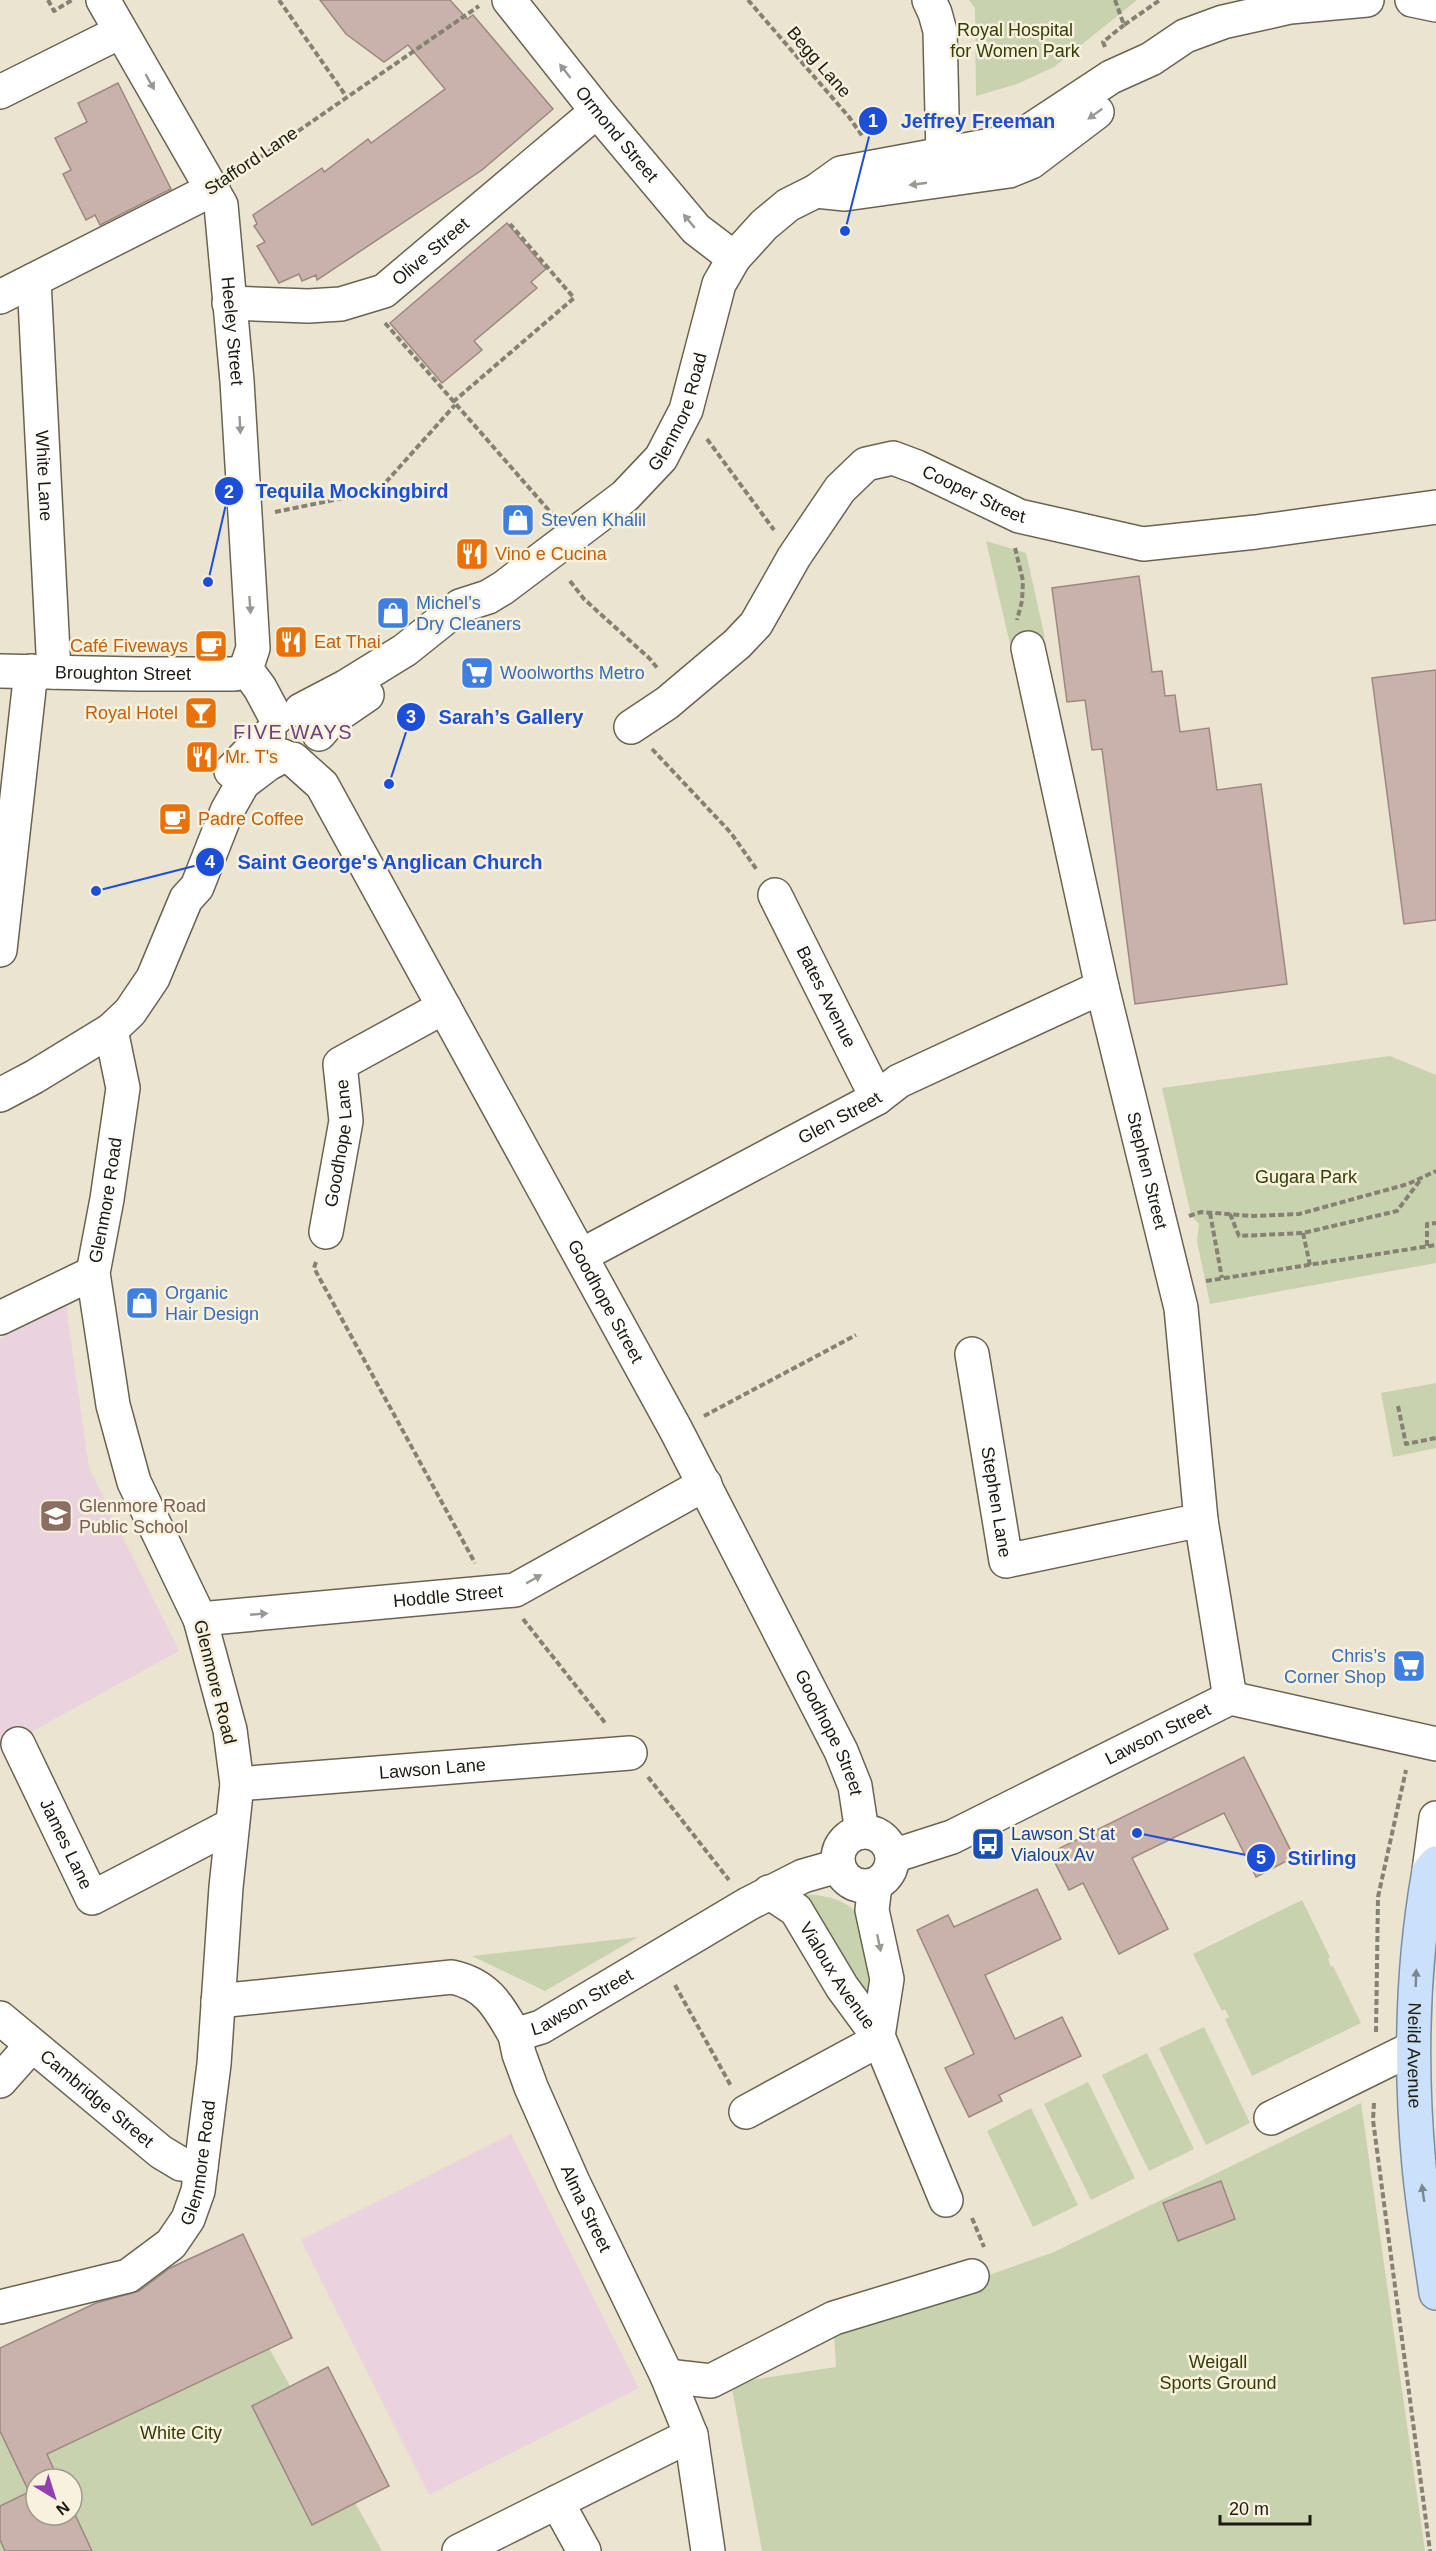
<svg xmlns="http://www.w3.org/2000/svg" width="1436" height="2551" font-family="Helvetica,sans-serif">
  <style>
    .education { fill: #ead3de }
    .green { fill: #c9d2af; fill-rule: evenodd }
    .building { fill: #c8b2ab; stroke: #9d8881; stroke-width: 1.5 }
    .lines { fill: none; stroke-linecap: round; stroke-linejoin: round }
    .minor-casing { stroke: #696452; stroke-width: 36 }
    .major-casing { stroke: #778ea6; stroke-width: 36 }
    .path { stroke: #858173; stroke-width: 4; stroke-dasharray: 6 3; stroke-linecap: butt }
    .minor { stroke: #fff; stroke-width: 33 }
    .major { stroke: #cbe0fa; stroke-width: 33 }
    .oneway { fill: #999894 }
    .oneway2 { fill: #7c8792 }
    .labels { text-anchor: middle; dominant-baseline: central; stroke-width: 5; stroke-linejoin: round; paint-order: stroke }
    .park-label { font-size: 18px; fill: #343e06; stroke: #f7f1dd }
    .street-label { font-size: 18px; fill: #1c1a12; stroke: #f7f1dd }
    .shop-label { font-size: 18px; fill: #366cbe; stroke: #f7f1dd; text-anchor: start }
    .food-label { font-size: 18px; fill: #c56008; stroke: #f7f1dd; text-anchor: start }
    .education-label { font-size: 18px; fill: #785e54; stroke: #f7f1dd; text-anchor: start }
    .transit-label { font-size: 18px; fill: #164399; stroke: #f7f1dd; text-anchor: start }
    .neighbourhood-label { font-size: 20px; letter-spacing: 1.5px; fill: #6d437b; stroke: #f7f1dd }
    .leader { fill: none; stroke: #1d4ed8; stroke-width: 2 }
    .callout-dot { fill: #1d4ed8; stroke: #f7f1dd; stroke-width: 2 }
    .mark-label { font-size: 18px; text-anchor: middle; font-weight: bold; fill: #fff }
    .callout-label { font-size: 20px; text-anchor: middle; font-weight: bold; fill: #1d4ed8; stroke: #f7f1dd; stroke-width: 5; stroke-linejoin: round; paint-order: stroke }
  </style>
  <rect width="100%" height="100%" fill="#eae4d0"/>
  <g class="education">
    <polygon points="66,1306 89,1468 179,1651 0,1749 0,1339"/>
    <polygon points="511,2134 639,2388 429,2495 301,2240"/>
  </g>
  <g class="green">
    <polygon points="969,0 1137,0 1054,67 1017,84 976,96 975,8"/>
    <polygon points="986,541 1026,553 1045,638 1010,644"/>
    <polygon points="1390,1056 1436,1075 1436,1263 1210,1304 1197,1241 1199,1224 1191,1215 1162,1088"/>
    <polygon points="1436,1383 1436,1448 1393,1457 1381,1393"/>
    <path d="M803 1894C830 1896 847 1899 864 1921L874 2011 798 1898Z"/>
    <polygon points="1302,1900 1330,1957 1328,1959 1331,1967 1333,1966 1361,2023 1252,2076 1225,2019 1229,2017 1225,2009 1222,2011 1193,1954"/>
    <polygon points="638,1937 545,1991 472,1956"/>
    <polygon points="1204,2027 1250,2123 1206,2145 1159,2048"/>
    <polygon points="1147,2053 1194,2149 1149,2171 1102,2075"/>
    <polygon points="1088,2082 1135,2178 1091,2200 1044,2104"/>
    <polygon points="1361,2103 1425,2551 762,2551 731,2383 836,2367 834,2330 1054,2252"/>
    <polygon points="1031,2108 1078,2205 1033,2227 987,2131"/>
    <path d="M226 2271 382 2551H0V2362ZM36 2479H72V2515H36Z"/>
  </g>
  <g class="building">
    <polygon points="320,0 450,0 467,19 473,15 553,109 482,170 317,280 316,275 302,281 299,274 279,283 257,246 265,242 254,226 257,224 253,215 322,168 324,172 368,139 371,143 445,89 408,45 384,62 346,34"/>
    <polygon points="118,83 171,189 100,225 95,215 86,220 63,174 71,170 55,138 87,122 78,103"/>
    <polygon points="507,223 546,269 531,282 537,288 474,341 482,350 442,383 390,323"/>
    <polygon points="1139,576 1152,672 1162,671 1165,696 1175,695 1180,732 1209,728 1217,790 1261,784 1287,984 1135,1004 1102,749 1092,750 1085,700 1067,702 1052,588"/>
    <polygon points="1436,670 1436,920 1404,924 1372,678"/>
    <polygon points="1244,1757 1294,1857 1256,1877 1224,1813 1132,1858 1168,1929 1119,1954 1083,1883 1069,1890 1050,1853"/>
    <polygon points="1037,1889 1061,1939 985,1975 1015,2039 1062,2017 1081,2056 999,2095 1002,2101 969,2117 945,2068 974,2054 917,1930 948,1915 954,1927"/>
    <polygon points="1221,2181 1235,2219 1178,2241 1163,2203"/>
    <polygon points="243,2234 292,2338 47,2454 58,2479 36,2479 36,2515 72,2515 72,2508 92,2551 5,2551 0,2540 0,2506 29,2492 0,2431 0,2348 96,2303 139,2291 170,2268"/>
    <polygon points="328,2367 389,2486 312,2525 252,2406"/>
  </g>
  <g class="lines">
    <defs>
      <g id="minor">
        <path id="s1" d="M103 0 221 205 237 381 253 648 246 669"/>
        <path id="s2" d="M509 0 597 111 696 229 734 258"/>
        <polyline points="929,0 935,13 940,31 943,155"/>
        <polyline points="1412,0 1436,5"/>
        <polyline points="0,92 120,32"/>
        <polyline points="816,191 845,194 1009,171 1031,162 1097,112"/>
        <path id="s3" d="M34 280 54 672"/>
        <polyline points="0,297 213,189"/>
        <path id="s4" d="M229 303 308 306 341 304 384 291 597 111"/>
        <path id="s5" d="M1028 648 1102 987 1181 1308 1201 1520 1230 1698"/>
        <polyline points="246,669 260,688 276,718"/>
        <path id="s6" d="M0 671 136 674H235L246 669"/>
        <path id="s7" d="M301 710 345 687 405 650 460 606 488 597 503 588 625 496 661 458 686 410 719 284 734 258 764 225 788 205 816 191 841 173 997 144 1026 133 1111 77 1151 59 1185 36 1223 22 1290 7 1367 0"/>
        <path id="s8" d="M631 727 667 703 737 644 756 624 794 557 840 489 866 464 893 458 917 467 1019 516 1143 544 1256 532 1436 507"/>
        <polyline points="319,734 332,719 367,695"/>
        <path id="s9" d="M293 759 322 785 676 1430 841 1751 855 1786 862 1832"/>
        <polyline points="231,771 250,751 269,735"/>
        <path id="s10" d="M775 895 877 1098"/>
        <polyline points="0,950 31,671"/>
        <polyline points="0,1095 34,1077 111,1030 130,1012 153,978 186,899 197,887 227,811 243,783 268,764 283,756"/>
        <path id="s11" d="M326 1232 346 1121 340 1064 444 1007"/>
        <path id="s12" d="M582 1255 877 1098 899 1081 1102 987"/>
        <polyline points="0,1318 93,1273"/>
        <path id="s13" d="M972 1354 1006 1561 1201 1520"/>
        <path id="s14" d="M200 1619 515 1590 705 1484"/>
        <path id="s15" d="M18 1744 92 1898 232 1825"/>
        <path id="s16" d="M237 1784 630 1753"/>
        <circle cx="865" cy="1859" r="27"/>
        <path id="s17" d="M893 1856 952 1837 1230 1698 1436 1744"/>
        <polyline points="1429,1871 1436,1818"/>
        <polyline points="875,1885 872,1910 887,1979 878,2036"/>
        <path id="s18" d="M769 1892 796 1910 842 1987 878 2036 946 2200"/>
        <path id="s19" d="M218 2001 452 1977C488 1985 498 2006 515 2035L541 2027 748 1904 803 1876 838 1866"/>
        <path id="s20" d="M0 2018 161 2152 181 2164 201 2167"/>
        <path id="s21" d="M515 2035 519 2054 531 2087 573 2182 667 2376 691 2435 708 2551"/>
        <polyline points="0,2081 31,2046"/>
        <polyline points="746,2112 879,2040"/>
        <polyline points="1271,2118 1413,2048"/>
        <path id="s22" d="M0 2307 128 2276 171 2244 188 2219 198 2191 214 2064 226 1887 237 1784 230 1730 200 1619 134 1482 113 1405 93 1273 107 1199 123 1088 111 1030"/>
        <polyline points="667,2376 711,2381 834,2318 972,2276"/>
        <polyline points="557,2502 584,2551"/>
        <polyline points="459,2551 691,2435"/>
      </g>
      <g id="major">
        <path id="s23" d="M1436 1863 1429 1871C1412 1967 1410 2068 1419 2166 1423 2208 1430 2251 1436 2293"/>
      </g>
    </defs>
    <use href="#minor" class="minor-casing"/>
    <use href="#major" class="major-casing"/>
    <g class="path">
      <polyline points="48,0 54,11 72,0"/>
      <polyline points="279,0 346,96"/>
      <polyline points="748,0 849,117 863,137"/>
      <polyline points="1115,0 1124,25 1160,0"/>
      <polyline points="1105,47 1103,42 1124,25"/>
      <polyline points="239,172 479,6"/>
      <polyline points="385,323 552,514"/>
      <polyline points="453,402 574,298 510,224"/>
      <polyline points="707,439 774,530"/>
      <polyline points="275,512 378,491 455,405"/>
      <polyline points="1015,548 1023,581 1022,601 1017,620"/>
      <polyline points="570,581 584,599 650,659 658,669"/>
      <polyline points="652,749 731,833 757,870"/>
      <polyline points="1210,1213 1222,1278"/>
      <polyline points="1230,1214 1239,1236 1303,1233 1397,1211 1421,1179"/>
      <polyline points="1189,1216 1201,1212 1253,1216 1299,1214 1408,1184 1436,1171"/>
      <polyline points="1303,1233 1310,1265"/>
      <polyline points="1427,1246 1427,1224 1436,1223"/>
      <polyline points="316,1262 314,1268 475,1563"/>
      <polyline points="1206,1281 1436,1245"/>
      <polyline points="1398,1406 1406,1444 1436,1438"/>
      <polyline points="704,1416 856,1335"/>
      <polyline points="523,1619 606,1724"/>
      <polyline points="648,1777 729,1880"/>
      <polyline points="675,1985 731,2086"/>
      <polyline points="1376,2032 1378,1897 1406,1770"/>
      <polyline points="1374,2103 1373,2120 1430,2551"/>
      <polyline points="972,2218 984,2247"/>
    </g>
    <use href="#minor" class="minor"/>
    <use href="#major" class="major"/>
  </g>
  <defs><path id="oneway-solid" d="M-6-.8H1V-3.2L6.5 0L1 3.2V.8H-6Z" transform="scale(1.5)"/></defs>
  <g class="oneway">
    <use href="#oneway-solid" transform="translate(565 71) rotate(-128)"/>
    <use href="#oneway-solid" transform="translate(150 82) rotate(60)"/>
    <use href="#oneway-solid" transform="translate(1095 114) rotate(144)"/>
    <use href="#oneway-solid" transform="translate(918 184) rotate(172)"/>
    <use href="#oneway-solid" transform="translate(689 221) rotate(-130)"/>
    <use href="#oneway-solid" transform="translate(240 425) rotate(87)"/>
    <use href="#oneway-solid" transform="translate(250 605) rotate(86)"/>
    <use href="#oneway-solid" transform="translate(534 1579) rotate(-29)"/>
    <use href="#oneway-solid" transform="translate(259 1614) rotate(-5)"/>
    <use href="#oneway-solid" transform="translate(879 1943) rotate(78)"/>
  </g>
  <g class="oneway2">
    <use href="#oneway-solid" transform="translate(1416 1978) rotate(-88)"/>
    <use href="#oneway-solid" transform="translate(1423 2193) rotate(-98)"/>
  </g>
  <defs>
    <symbol id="shop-square" viewBox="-11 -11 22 22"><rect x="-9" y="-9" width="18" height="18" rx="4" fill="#3f7fe0" stroke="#f7f1dd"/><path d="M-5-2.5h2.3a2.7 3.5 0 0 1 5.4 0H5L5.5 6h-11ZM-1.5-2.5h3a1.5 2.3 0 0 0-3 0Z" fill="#fff"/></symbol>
    <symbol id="restaurant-square" viewBox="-11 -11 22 22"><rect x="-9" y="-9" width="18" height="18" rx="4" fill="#e8710a" stroke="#f7f1dd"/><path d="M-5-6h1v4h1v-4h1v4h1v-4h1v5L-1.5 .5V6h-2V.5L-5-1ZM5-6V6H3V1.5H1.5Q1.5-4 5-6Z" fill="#fff"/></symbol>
    <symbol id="cafe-square" viewBox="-11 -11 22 22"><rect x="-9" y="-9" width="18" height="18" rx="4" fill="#e8710a" stroke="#f7f1dd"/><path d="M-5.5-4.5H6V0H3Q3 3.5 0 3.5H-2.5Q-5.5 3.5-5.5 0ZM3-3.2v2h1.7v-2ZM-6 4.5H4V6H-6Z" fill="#fff"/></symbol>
    <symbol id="supermarket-square" viewBox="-11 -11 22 22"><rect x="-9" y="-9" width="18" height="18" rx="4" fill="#3f7fe0" stroke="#f7f1dd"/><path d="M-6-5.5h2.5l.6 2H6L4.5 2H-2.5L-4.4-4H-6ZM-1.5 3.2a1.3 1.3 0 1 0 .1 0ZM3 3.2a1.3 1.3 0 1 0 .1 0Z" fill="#fff"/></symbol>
    <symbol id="bar-square" viewBox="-11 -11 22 22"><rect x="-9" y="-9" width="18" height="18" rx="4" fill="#e8710a" stroke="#f7f1dd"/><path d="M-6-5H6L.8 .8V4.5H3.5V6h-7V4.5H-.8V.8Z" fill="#fff"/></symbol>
    <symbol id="school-square" viewBox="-11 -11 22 22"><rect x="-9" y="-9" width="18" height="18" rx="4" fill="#8d6e63" stroke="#f7f1dd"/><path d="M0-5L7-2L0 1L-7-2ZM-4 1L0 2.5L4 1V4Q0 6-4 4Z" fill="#fff"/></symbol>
    <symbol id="bus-square" viewBox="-11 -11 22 22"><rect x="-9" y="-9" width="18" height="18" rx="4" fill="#1a4fb4" stroke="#f7f1dd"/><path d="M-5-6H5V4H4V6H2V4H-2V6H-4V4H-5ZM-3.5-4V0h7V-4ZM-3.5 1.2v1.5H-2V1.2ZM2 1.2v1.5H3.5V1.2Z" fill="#fff"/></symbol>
  </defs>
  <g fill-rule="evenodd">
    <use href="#shop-square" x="499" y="501" width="38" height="38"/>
    <use href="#restaurant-square" x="453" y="535" width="38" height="38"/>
    <use href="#shop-square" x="374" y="594" width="38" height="38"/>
    <use href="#restaurant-square" x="272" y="623" width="38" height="38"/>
    <use href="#cafe-square" x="192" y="627" width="38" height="38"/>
    <use href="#supermarket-square" x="458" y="654" width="38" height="38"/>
    <use href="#bar-square" x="182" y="694" width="38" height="38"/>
    <use href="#restaurant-square" x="183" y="738" width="38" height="38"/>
    <use href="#cafe-square" x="156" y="800" width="38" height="38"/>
    <use href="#shop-square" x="123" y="1284" width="38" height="38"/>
    <use href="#school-square" x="37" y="1497" width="38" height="38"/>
    <use href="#supermarket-square" x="1390" y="1647" width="38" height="38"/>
    <use href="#bus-square" x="969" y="1825" width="38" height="38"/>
  </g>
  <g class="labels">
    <g class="park-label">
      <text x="1015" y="30">Royal Hospital<tspan x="1015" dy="21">for Women Park</tspan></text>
      <text x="1306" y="1177">Gugara Park</text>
      <text x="1218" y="2362">Weigall<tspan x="1218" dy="21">Sports Ground</tspan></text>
      <text x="181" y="2433">White City</text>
    </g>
    <g class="street-label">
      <text transform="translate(819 62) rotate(49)">Begg Lane</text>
      <text stroke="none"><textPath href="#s2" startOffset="172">Ormond Street</textPath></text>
      <text transform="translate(251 161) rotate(-34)">Stafford Lane</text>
      <text stroke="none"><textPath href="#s4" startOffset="218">Olive Street</textPath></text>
      <text stroke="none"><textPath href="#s1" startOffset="363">Heeley Street</textPath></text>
      <text stroke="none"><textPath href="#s7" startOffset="492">Glenmore Road</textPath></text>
      <text stroke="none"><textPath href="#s3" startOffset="196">White Lane</textPath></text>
      <text stroke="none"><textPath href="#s8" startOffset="474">Cooper Street</textPath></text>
      <text stroke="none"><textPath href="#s6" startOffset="123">Broughton Street</textPath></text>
      <text stroke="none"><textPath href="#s10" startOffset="114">Bates Avenue</textPath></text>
      <text stroke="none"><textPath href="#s12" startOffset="292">Glen Street</textPath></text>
      <text stroke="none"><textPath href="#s11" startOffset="90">Goodhope Lane</textPath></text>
      <text stroke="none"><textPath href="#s5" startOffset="536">Stephen Street</textPath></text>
      <text stroke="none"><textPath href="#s22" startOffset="1263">Glenmore Road</textPath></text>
      <text stroke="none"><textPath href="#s9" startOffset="628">Goodhope Street</textPath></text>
      <text stroke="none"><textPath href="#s13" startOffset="150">Stephen Lane</textPath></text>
      <text stroke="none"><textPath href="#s14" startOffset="249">Hoddle Street</textPath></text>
      <text transform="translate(215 1682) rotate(76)">Glenmore Road</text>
      <text stroke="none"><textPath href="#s9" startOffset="1114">Goodhope Street</textPath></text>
      <text stroke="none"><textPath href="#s17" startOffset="292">Lawson Street</textPath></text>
      <text stroke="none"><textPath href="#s16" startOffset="196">Lawson Lane</textPath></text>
      <text stroke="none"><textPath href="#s15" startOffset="111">James Lane</textPath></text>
      <text stroke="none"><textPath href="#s18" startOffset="110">Vialoux Avenue</textPath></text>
      <text stroke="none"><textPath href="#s19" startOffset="399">Lawson Street</textPath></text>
      <text stroke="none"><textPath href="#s23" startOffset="196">Neild Avenue</textPath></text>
      <text stroke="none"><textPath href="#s20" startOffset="126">Cambridge Street</textPath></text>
      <text stroke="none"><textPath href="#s22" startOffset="273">Glenmore Road</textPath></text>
      <text stroke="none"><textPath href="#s21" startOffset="188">Alma Street</textPath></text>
    </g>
    <g class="shop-label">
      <text x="541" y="520">Steven Khalil</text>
      <text x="416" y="603">Michel’s<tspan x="416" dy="21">Dry Cleaners</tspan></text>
      <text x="500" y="673">Woolworths Metro</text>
      <text x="165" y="1293">Organic<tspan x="165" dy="21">Hair Design</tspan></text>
      <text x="1386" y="1656" text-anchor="end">Chris’s<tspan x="1386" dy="21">Corner Shop</tspan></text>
    </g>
    <g class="food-label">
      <text x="495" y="554">Vino e Cucina</text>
      <text x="314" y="642">Eat Thai</text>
      <text x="188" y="646" text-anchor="end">Café Fiveways</text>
      <text x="178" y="713" text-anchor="end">Royal Hotel</text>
      <text x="225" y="757">Mr. T's</text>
      <text x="198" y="819">Padre Coffee</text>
    </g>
    <g class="education-label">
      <text x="79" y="1506">Glenmore Road<tspan x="79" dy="21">Public School</tspan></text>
    </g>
    <g class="transit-label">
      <text x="1011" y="1834">Lawson St at<tspan x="1011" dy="21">Vialoux Av</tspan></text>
    </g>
    <g class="neighbourhood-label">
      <text x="293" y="732">FIVE WAYS</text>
    </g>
  </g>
  <path class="leader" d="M845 231L873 121M208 582L229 491M389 784L411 717M96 891L210 862M1137 1833L1261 1858"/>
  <g class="callout-dot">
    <circle cx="845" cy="231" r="6"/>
    <circle cx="208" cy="582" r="6"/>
    <circle cx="389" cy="784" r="6"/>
    <circle cx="96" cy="891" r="6"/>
    <circle cx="1137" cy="1833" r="6"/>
    <circle cx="873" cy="121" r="15"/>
    <circle cx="229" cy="491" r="15"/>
    <circle cx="411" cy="717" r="15"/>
    <circle cx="210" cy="862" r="15"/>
    <circle cx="1261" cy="1858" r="15"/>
  </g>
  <g class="mark-label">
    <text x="873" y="127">1</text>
    <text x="229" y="498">2</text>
    <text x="411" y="723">3</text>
    <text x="210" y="868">4</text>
    <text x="1261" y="1864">5</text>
  </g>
  <g class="callout-label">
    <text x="978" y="128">Jeffrey Freeman</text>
    <text x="352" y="498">Tequila Mockingbird</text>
    <text x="511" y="724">Sarah’s Gallery</text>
    <text x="390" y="869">Saint George's Anglican Church</text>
    <text x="1322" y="1865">Stirling</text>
  </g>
  <g transform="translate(54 2497) rotate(142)"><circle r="28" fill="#f7f1dd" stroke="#9f9b8c" stroke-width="1.5"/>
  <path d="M0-4.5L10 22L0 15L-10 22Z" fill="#9340ae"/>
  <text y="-9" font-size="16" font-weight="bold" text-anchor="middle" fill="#1c1a12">N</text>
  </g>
  <path d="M1220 2515v9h90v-9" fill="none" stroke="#1c1a12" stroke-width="3"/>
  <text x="1229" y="2515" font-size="18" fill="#1c1a12" stroke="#f7f1dd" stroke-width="4.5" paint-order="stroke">20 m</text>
</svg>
